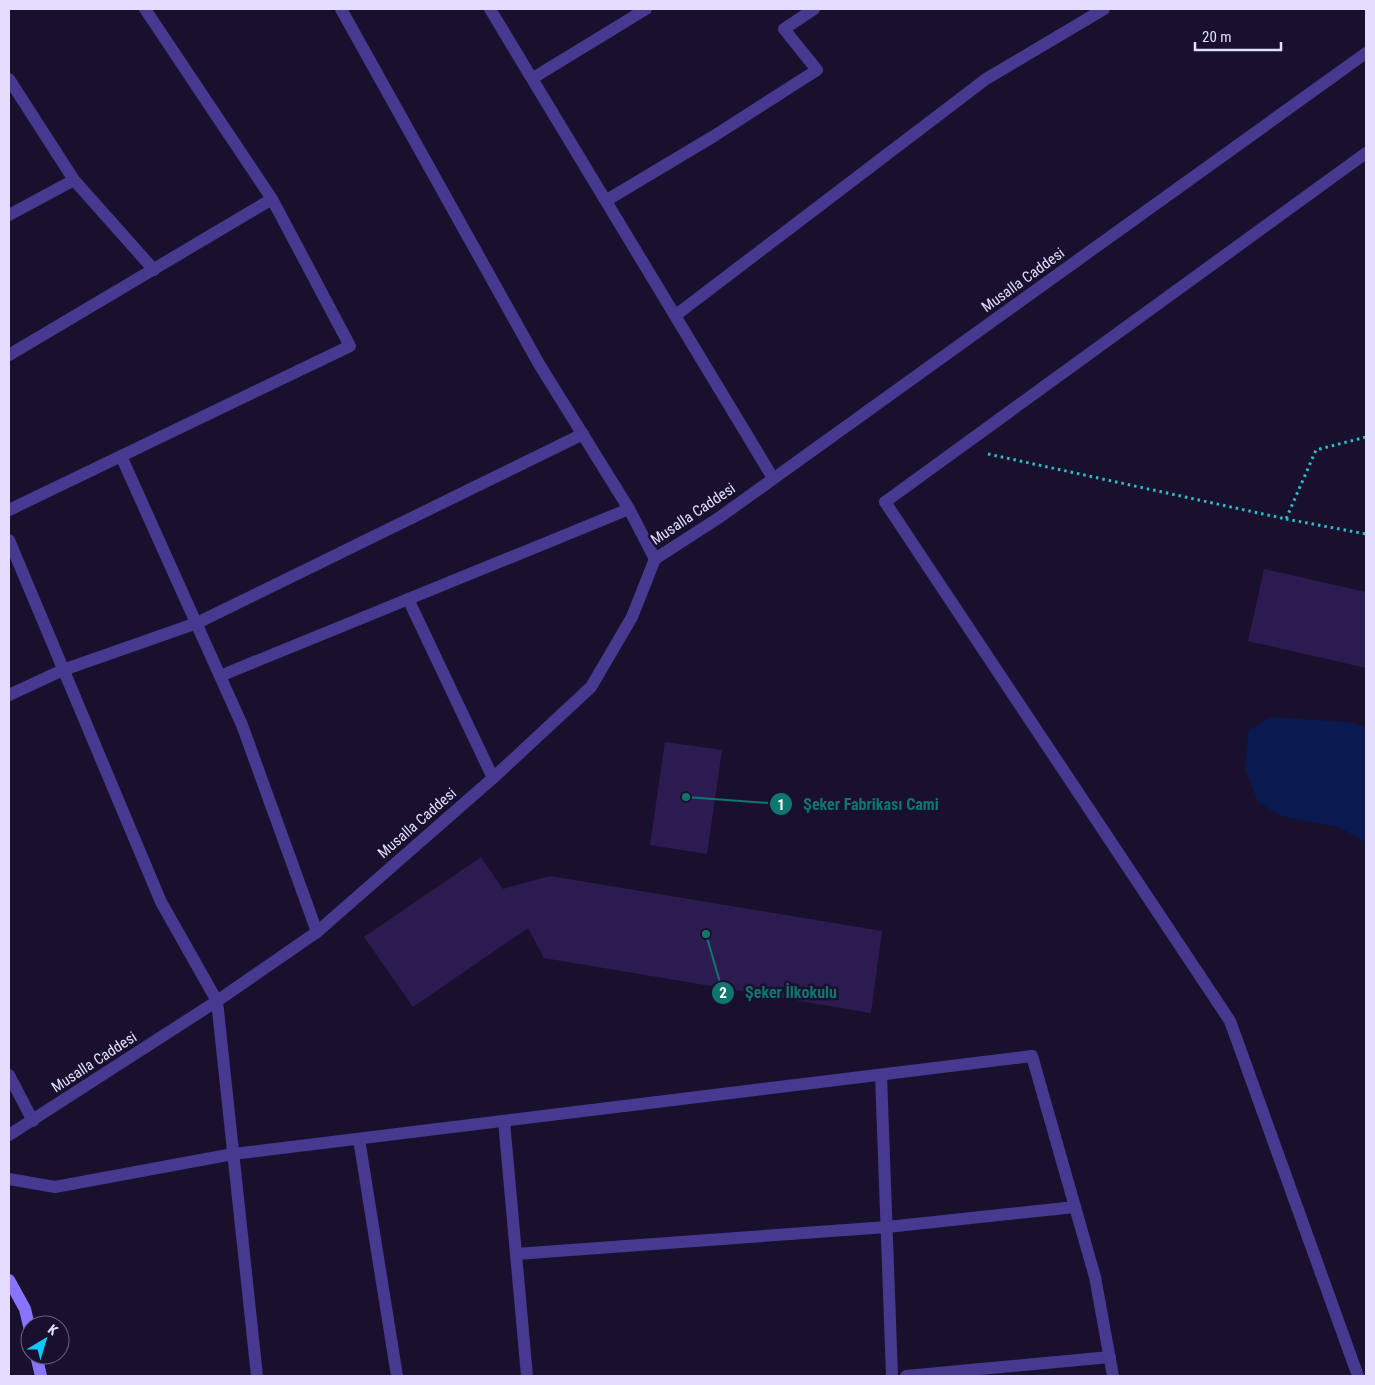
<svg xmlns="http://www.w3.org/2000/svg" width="1375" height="1385" font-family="'Roboto Condensed',sans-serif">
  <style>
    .water { fill: #081a4f }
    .building { fill: #2c1b50 }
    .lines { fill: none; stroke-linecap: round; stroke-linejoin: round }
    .path { stroke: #2abec7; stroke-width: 3; stroke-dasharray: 2.5 4; stroke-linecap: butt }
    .lane { stroke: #46398f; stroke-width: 12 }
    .street { stroke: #46398f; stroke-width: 12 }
    .secondary { stroke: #8874ff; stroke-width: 12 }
    .labels { text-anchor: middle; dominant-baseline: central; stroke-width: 5; stroke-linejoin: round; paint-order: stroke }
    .street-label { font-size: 15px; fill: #e5ddff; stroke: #19102e }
    .leader { fill: none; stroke: #0f766e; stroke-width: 2 }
    .callout-dot { fill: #0f766e; stroke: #19102e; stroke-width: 2 }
    .mark-label { font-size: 15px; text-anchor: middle; font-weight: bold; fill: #fff }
    .callout-label { font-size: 16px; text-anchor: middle; font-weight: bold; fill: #0f766e; stroke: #19102e; stroke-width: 5; stroke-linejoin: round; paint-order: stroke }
  </style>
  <rect width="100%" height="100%" fill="#19102e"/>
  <polygon class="water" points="1271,717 1348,722 1366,727 1366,843 1339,827 1281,816 1258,802 1245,769 1249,730"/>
  <g class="building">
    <polygon points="1264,569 1366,592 1366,668 1248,641"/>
    <polygon points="665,742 722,750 707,854 650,845"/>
    <polygon points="481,857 503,889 550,876 882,931 871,1013 544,958 528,928 413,1007 364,937"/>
  </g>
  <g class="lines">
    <g class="path">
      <polyline points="988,454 1286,519 1316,450 1366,437"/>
      <polyline points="1286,519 1366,534"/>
    </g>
    <polyline class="lane" points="885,502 1230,1021 1358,1376"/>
    <g class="street">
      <polyline points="341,9 539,364 629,509 655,559"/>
      <polyline points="490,9 773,478"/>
      <polyline points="533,78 646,9"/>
      <polyline points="9,79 74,180 154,270"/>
      <polyline points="607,200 714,136 817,70 784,29 814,9"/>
      <polyline points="9,215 74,180"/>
      <polyline points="676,315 986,79 1104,9"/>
      <polyline points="9,355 272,199 145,9"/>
      <polyline points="121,456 242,725 317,932"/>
      <polyline points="885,502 1366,153"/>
      <polyline points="9,510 350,346 272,199"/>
      <polyline points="9,540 161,902 217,1001 257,1376"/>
      <polyline points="408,599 493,778"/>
      <polyline points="220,676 629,509"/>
      <polyline points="9,695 63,670 197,623 583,434"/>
      <polyline points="9,1075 33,1121"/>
      <polyline points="881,1075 892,1376"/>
      <polyline points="504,1121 527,1376"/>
      <polyline points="9,1135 217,1001 317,932 493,778 591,687 632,617 655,559 720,517 1366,53"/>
      <polyline points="359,1139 397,1376"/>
      <polyline points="9,1179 55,1187 233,1154 1032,1056 1095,1277 1113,1376"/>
      <polyline points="516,1254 887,1227 1075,1207"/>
      <polyline points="906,1376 1110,1357"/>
    </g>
    <g class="secondary">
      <polyline points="9,1280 25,1309 30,1330"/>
      <polyline points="36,1355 41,1376"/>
    </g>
  </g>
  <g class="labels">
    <g class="street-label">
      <text transform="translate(1023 280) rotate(-36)">Musalla Caddesi</text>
      <text transform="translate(693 514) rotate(-34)">Musalla Caddesi</text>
      <text transform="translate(417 823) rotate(-41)">Musalla Caddesi</text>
      <text transform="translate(94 1062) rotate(-33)">Musalla Caddesi</text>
    </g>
  </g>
  <path class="leader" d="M686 797L781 804M706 934L723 993"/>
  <g class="callout-dot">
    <circle cx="686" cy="797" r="5"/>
    <circle cx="706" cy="934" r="5"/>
    <circle cx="781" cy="804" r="12"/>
    <circle cx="723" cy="993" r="12"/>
  </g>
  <g class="mark-label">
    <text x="781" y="810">1</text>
    <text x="723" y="998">2</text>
  </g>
  <g class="callout-label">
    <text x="871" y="810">Şeker Fabrikası Cami</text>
    <text x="791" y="998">Şeker İlkokulu</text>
  </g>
  <rect width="1375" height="1385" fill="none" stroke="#e5ddff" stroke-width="20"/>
  <g transform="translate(45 1340) rotate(38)"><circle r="24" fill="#19102e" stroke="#6b6282"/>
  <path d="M0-4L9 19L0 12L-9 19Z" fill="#09caff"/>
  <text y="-8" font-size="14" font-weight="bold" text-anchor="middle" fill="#e5ddff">K</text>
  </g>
  <path d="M1195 42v8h86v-8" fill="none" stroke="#e5ddff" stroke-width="2.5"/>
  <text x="1202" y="42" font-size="15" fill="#e5ddff" stroke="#19102e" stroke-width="4" paint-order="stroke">20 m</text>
</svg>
